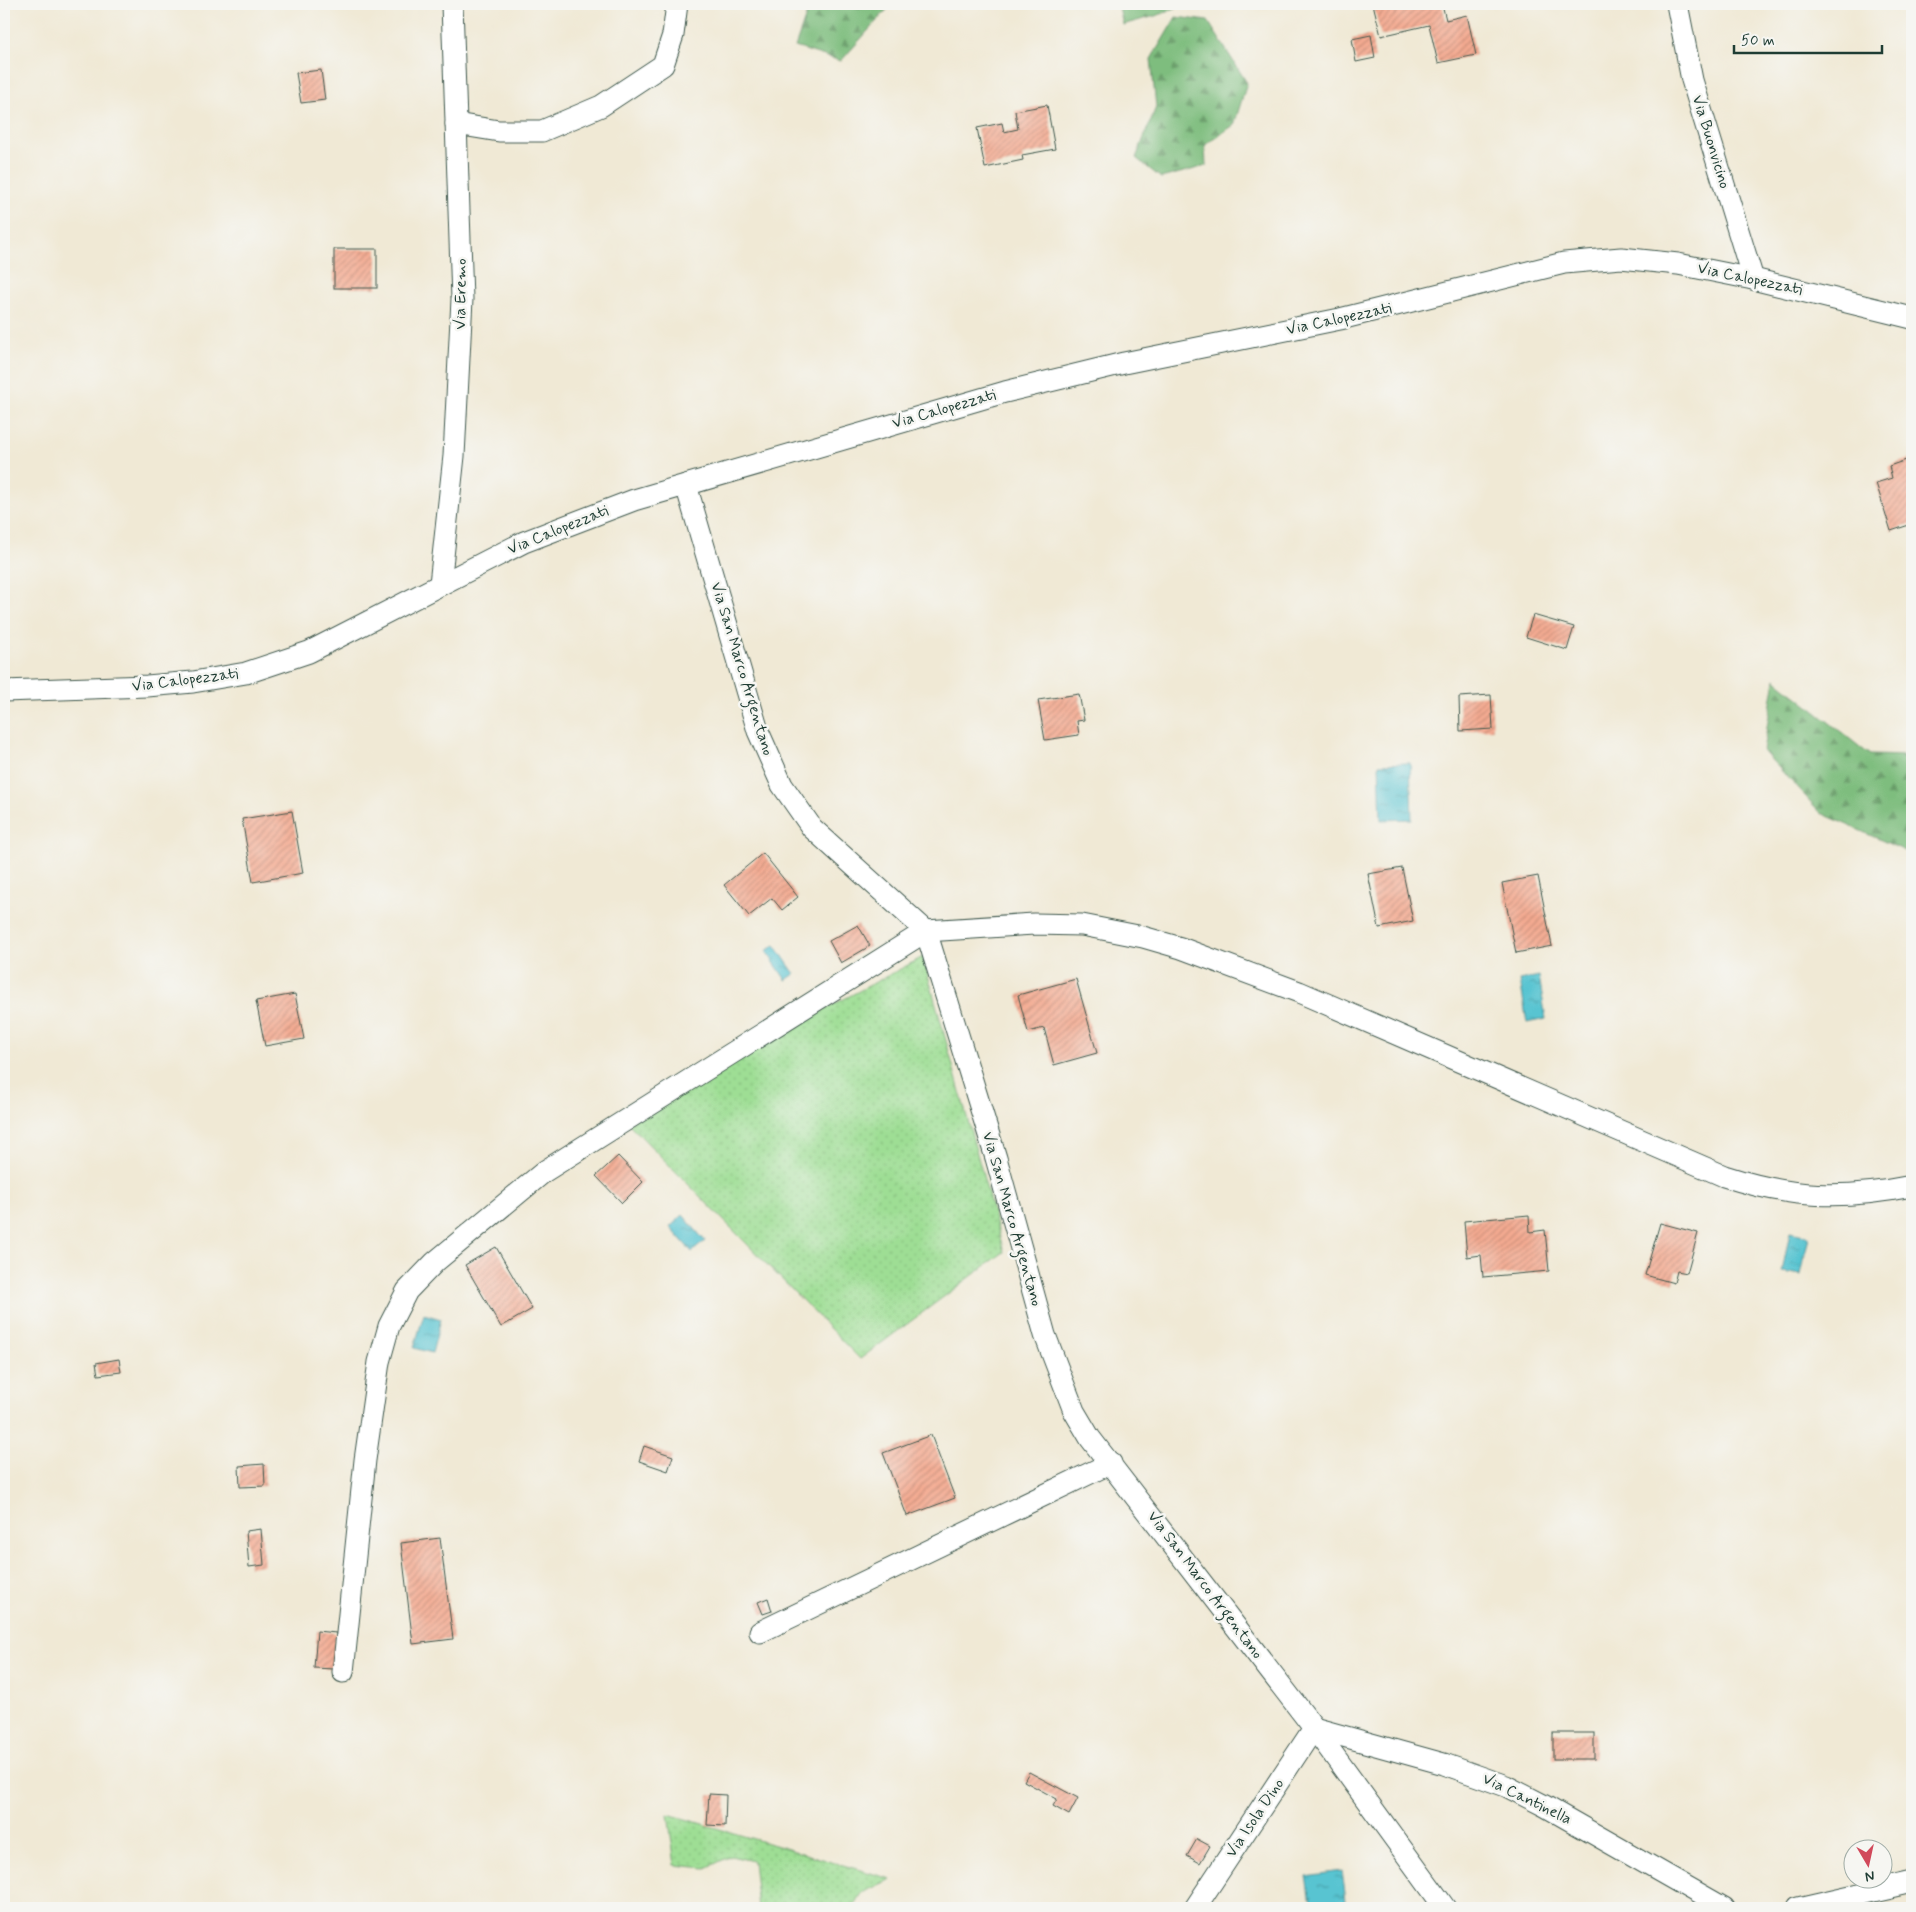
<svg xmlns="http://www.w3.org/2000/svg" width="1916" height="1912" font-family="Mynerve,sans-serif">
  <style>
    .grass { fill: url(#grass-dots); stroke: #5e8e64 }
    .forest { fill: url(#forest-firs); stroke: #4e7d59 }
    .water { fill: url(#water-ripples); stroke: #3c8082 }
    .building { fill: url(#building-hatch) }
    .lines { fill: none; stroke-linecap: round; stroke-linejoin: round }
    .minor-casing { stroke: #3e574c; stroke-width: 23 }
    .minor { stroke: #fff; stroke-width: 21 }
    .labels { text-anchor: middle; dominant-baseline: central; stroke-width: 5; stroke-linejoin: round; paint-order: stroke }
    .street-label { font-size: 16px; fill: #1f3d34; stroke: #f6f6f2 }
  </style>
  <defs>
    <pattern id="grass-dots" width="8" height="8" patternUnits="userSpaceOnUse" patternTransform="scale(1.25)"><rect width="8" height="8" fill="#9ede94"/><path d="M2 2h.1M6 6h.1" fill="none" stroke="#88bf80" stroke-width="1.8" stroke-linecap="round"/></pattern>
    <pattern id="forest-firs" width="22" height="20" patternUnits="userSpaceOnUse" patternTransform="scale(1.25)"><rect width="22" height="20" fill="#7ebd7e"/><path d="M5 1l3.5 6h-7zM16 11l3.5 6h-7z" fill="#679b68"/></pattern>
    <pattern id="water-ripples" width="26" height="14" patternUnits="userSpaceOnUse" patternTransform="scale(1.25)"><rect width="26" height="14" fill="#58c4d1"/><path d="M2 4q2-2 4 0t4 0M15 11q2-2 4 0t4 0" fill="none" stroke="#48a0aa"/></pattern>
    <pattern id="building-hatch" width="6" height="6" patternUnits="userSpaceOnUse" patternTransform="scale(1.25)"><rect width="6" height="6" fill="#f4aa91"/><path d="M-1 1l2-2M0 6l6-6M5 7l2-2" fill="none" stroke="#c58c77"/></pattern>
  </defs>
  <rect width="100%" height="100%" fill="#f6f6f2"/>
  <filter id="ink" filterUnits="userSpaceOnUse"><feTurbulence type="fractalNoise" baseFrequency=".02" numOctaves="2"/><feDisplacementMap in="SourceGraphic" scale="10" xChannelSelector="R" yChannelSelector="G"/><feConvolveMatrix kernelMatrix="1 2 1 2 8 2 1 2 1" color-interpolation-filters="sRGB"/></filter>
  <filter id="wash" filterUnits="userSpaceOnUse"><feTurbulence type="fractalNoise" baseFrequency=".0096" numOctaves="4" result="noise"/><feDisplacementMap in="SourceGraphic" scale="20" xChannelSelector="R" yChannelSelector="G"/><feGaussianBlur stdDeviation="1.12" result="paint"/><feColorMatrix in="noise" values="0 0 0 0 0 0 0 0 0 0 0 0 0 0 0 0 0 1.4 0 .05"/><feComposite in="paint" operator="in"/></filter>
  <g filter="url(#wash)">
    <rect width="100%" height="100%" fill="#f0e9d5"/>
    <g class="grass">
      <polygon points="923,957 1004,1252 860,1359 628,1123 808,1018"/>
      <polygon points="668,1814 891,1879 864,1892 852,1908 758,1908 753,1861 731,1856 706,1868 675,1865"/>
    </g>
    <g class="forest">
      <polygon points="810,4 892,4 841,61 795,47"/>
      <path d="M1118 4H1181C1168 15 1141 19 1123 25Z"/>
      <polygon points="1176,17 1208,21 1247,83 1234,125 1205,145 1206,166 1161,178 1136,158 1156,107 1151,59"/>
      <polygon points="1775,679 1870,755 1912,756 1912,854 1821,813 1763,751"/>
    </g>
    <g class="water">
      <polygon points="1410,763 1412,819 1381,820 1379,764"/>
      <polygon points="775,945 795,974 786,980 766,951"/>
      <polygon points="1539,976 1546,1019 1527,1023 1520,980"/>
      <polygon points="683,1215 705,1241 692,1252 670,1227"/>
      <polygon points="1790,1232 1809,1236 1801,1275 1782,1272"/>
      <polygon points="424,1314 441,1319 432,1353 414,1348"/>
      <polygon points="1342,1871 1347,1908 1312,1908 1307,1876"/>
    </g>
    <g id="blocks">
      <g class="building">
        <polygon points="1373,4 1442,4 1446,20 1467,15 1476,55 1438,63 1429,25 1381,36"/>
        <polygon points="1371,35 1375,58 1356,62 1352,39"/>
        <polygon points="321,70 325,100 301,103 296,73"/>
        <polygon points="1047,105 1055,149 1022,155 1023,160 985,168 977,128 1002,123 1004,132 1018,129 1015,111"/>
        <rect x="334" y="249" width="43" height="39"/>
        <polygon points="1912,458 1912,524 1891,531 1876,483 1892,478 1889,466"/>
        <polygon points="1533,615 1574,627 1567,650 1526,637"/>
        <polygon points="1079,694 1084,720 1077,721 1079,735 1045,740 1038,700"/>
        <polygon points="1491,695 1493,729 1460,731 1459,697"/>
        <polygon points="292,811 303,873 253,882 242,819"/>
        <polygon points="763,853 798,897 782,910 772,898 749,916 724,885"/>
        <polygon points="1402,868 1413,921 1379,928 1368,874"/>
        <polygon points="1538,876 1552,946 1516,953 1502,883"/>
        <polygon points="858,925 870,946 841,963 829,941"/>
        <polygon points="1076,979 1097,1053 1054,1065 1044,1028 1028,1032 1018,995"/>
        <polygon points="295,994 304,1039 265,1046 256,1001"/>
        <polygon points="618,1156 643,1182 622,1203 596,1176"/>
        <polygon points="1529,1215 1530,1232 1545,1230 1549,1271 1483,1277 1481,1255 1467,1257 1464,1221"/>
        <polygon points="1660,1223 1698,1233 1687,1273 1677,1271 1674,1283 1645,1275"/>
        <polygon points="496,1247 532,1309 501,1327 465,1265"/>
        <polygon points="119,1359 121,1372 98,1375 96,1363"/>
        <polygon points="931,1435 955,1498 907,1516 883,1453"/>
        <polygon points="644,1446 673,1456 668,1471 639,1461"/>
        <polygon points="264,1464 265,1486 240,1487 239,1466"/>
        <polygon points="261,1529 264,1565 249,1567 246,1531"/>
        <polygon points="440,1538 453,1639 413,1644 401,1543"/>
        <polygon points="768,1598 772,1611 763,1614 758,1602"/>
        <polygon points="317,1631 336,1633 334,1669 314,1668"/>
        <rect x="1553" y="1733" width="41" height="26"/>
        <polygon points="1029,1772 1078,1798 1069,1815 1053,1806 1057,1799 1024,1781"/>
        <polygon points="709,1794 726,1795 725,1826 707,1825"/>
        <polygon points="1197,1839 1210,1846 1200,1863 1187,1856"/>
      </g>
    </g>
  </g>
  <g filter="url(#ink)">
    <use href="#blocks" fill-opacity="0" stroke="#3e574c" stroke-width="1"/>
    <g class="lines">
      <defs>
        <g id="minor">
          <polyline points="1677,4 1692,80 1753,279"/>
          <polyline points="456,124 499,131 542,131 601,106 663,65 673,35 677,4"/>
          <polyline points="686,485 758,731 782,785 812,828 926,931 996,1158 1045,1335 1074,1411 1090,1438 1314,1728 1445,1908"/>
          <polyline points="440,584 454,456 462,299 452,4"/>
          <polyline points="4,691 147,686 193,682 246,673 309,652 524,542 634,500 1005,392 1124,363 1340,319 1564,263 1621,258 1678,264 1753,279 1912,318"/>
          <polyline points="760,1632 1111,1463"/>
          <path d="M343 1672 365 1460 379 1362 389 1326 407 1291 435 1262 545 1171 926 931 1034 924 1082 925 1143 937 1181 948 1299 992 1724 1176C1792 1198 1842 1200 1912 1186"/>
          <polyline points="1195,1908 1314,1728 1444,1764 1506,1786 1545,1806 1724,1908"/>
          <polyline points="1798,1908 1912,1882"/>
        </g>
      </defs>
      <use href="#minor" class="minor-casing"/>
      <use href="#minor" class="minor"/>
    </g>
  </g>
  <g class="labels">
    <g class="street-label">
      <text transform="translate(1711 142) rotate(73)">Via Buonvicino</text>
      <text transform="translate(1750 279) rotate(12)">Via Calopezzati</text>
      <text transform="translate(461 294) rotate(-89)">Via Eremo</text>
      <text transform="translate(1339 319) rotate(-12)">Via Calopezzati</text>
      <text transform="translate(944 409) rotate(-16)">Via Calopezzati</text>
      <text transform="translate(558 530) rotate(-22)">Via Calopezzati</text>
      <text transform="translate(742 669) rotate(73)">Via San Marco Argentano</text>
      <text transform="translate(185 680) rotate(-7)">Via Calopezzati</text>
      <text transform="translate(1012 1219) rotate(74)">Via San Marco Argentano</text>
      <text transform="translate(1205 1585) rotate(53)">Via San Marco Argentano</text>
      <text transform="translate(1527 1799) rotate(26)">Via Cantinella</text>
      <text transform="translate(1255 1818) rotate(-56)">Via Isola Dino</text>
    </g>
  </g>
  <rect width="1916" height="1912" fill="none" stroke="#f6f6f2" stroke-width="20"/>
  <g transform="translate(1868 1864) rotate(171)"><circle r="24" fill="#f6f6f2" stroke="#a0aca6"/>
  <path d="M0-4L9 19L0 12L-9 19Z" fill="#d1495b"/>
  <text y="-8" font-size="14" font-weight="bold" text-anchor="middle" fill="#1f3d34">N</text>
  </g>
  <path d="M1734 45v8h148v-8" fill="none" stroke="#1f3d34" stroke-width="2.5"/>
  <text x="1741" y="45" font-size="15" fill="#1f3d34" stroke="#f6f6f2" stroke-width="4" paint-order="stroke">50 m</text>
</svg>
